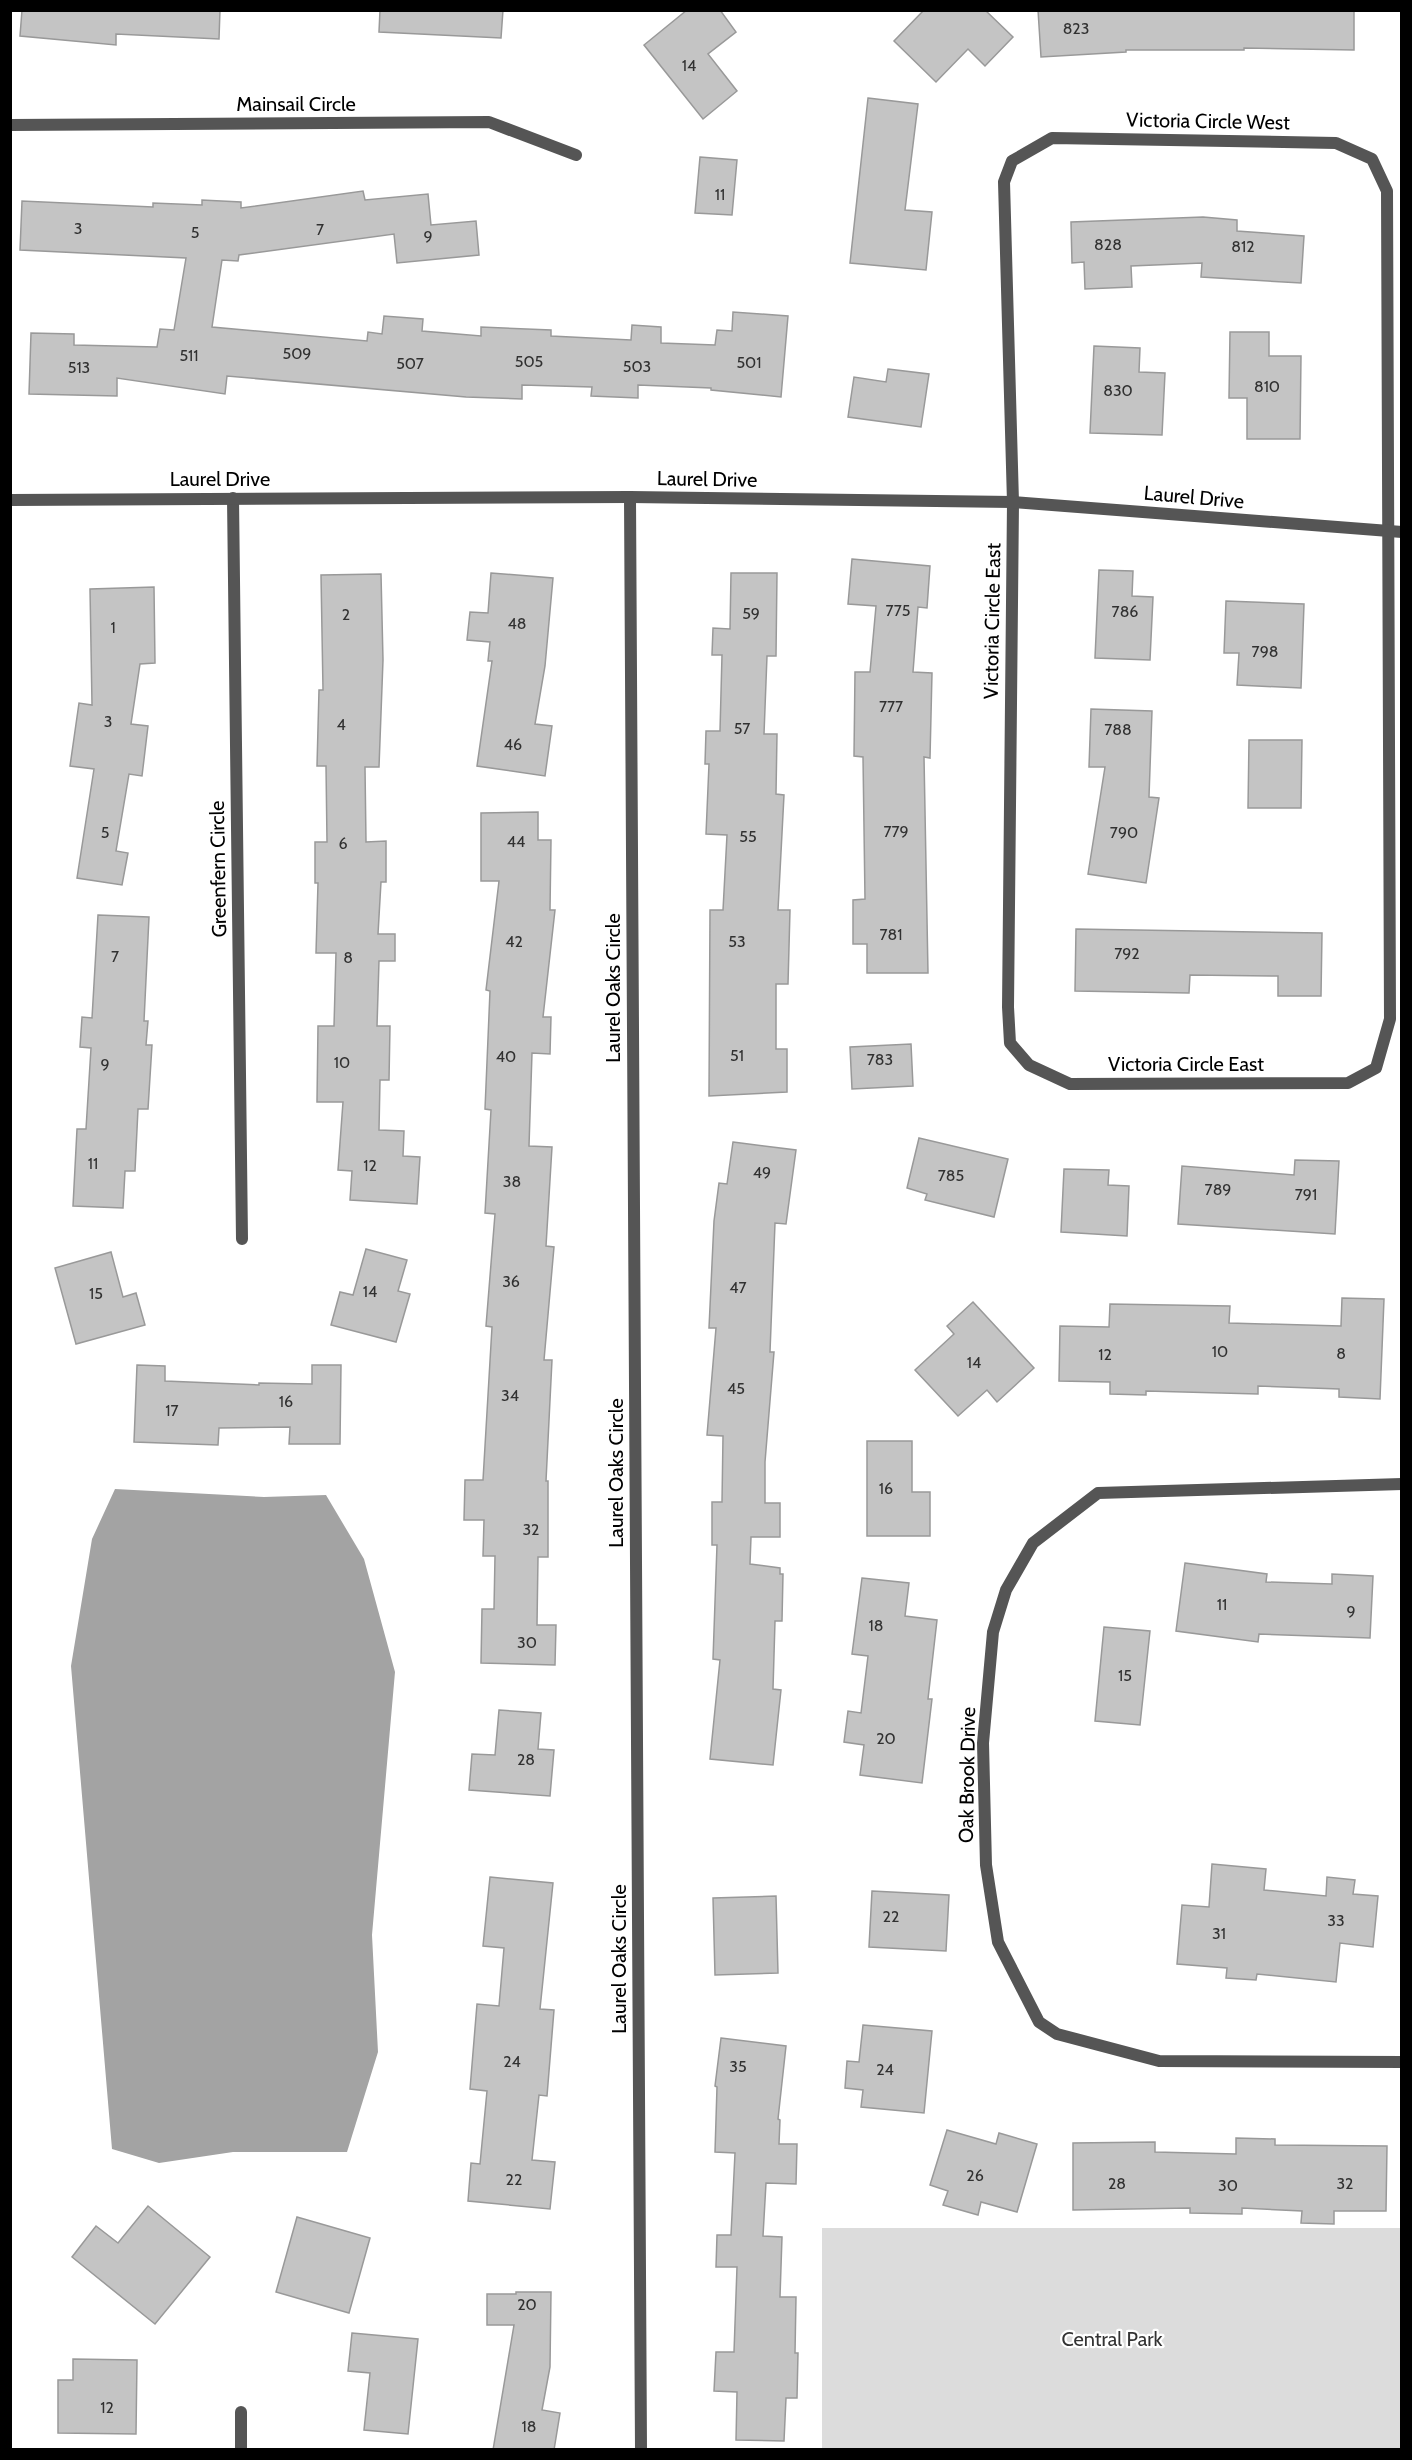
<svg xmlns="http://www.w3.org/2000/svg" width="1412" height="2460" font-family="Cabin,sans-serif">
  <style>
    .green { fill: #dcdcdc }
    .water { fill: #a3a3a3 }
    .building { fill: #c4c4c4; stroke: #999; stroke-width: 1.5 }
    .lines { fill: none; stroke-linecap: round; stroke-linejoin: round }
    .minor { stroke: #555; stroke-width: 12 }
    .labels { text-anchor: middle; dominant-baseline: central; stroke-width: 4.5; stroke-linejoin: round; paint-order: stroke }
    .number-label { font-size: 16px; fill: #313131 }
    .street-label { font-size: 20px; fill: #000; stroke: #fff }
    .park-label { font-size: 20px; fill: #333; stroke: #fff }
  </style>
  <rect width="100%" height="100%" fill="#fff"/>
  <rect class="green" x="822" y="2228" width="579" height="221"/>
  <polygon class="water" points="115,1489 264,1497 326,1495 364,1559 395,1672 372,1935 378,2052 347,2152 233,2152 159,2163 112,2149 71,1666 92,1539"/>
  <g class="building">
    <polygon points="22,10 220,10 219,39 116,34 116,45 20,36"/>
    <polygon points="380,10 503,10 501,38 379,32"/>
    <polygon points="687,10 720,10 736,32 708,54 737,91 703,119 644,45"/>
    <polygon points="924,10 985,10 1013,37 985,66 968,49 936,82 894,41"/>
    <polygon points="1038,10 1354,10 1354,50 1244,48 1244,50 1126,50 1126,52 1041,57"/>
    <polygon points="868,98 918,104 905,210 932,212 926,270 850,263"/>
    <polygon points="700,157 737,160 732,215 695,213"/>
    <polygon points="363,191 365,200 428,194 431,225 476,221 479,255 397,263 394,234 239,255 238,261 222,260 212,327 367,341 368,332 382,334 384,316 423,319 422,331 481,336 481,327 551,330 551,336 631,340 632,325 661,327 661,343 715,345 717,330 732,331 733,312 788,316 781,397 711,390 711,388 638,385 638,398 591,396 592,387 522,385 522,399 466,397 227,376 225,394 117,378 117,396 29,394 31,333 74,334 74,345 157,347 160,329 174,330 186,258 20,250 22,201 153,207 153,203 202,205 202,200 241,202 241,208"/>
    <polygon points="1203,217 1237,220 1237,231 1304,236 1301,283 1201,277 1202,263 1131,266 1132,287 1085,289 1084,262 1072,263 1071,222"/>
    <polygon points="1230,332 1269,332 1269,356 1301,356 1300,439 1247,439 1247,398 1229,398"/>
    <polygon points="1094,346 1140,348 1139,372 1165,373 1162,435 1090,433"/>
    <polygon points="888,369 929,374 921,427 848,417 854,377 886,382"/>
    <polygon points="852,559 930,566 927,608 918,607 913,672 932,673 930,758 924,757 928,973 867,973 867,944 853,944 853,900 865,899 863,757 854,756 855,672 870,672 876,606 848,604"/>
    <polygon points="1099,570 1133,571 1132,596 1153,597 1150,660 1095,658"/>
    <polygon points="491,573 553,578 545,666 535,724 552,726 545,776 477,766 492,661 488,661 490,642 467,640 470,612 488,613"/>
    <polygon points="731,573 777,573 776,656 767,656 764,734 777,734 776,794 784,795 778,910 790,910 788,984 776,984 776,1049 787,1049 787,1092 709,1096 710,910 723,910 727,835 706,834 709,764 705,764 706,731 720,731 722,655 712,655 713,628 730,629"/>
    <polygon points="381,574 383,660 379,767 365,767 366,842 386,841 386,882 381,882 378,934 395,934 395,961 379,961 377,1026 390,1026 389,1080 380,1080 379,1130 404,1131 403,1156 420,1157 417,1204 350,1200 352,1171 338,1170 343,1102 317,1102 318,1026 334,1026 336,953 316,953 318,883 315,883 315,842 327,842 326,766 317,766 319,690 323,690 321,575"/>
    <polygon points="154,587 155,663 140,664 131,724 148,726 142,776 129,774 116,851 128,853 122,885 77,878 94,769 70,766 79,703 92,705 90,589"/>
    <polygon points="1226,601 1304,604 1301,688 1237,685 1239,653 1224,653"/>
    <polygon points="1091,709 1152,711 1149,797 1159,798 1146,883 1088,874 1105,767 1089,767"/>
    <polygon points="1249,740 1302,740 1301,808 1248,808"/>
    <polygon points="538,812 538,840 551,840 550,910 555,910 543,1017 551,1017 550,1054 532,1053 529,1146 552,1147 546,1246 554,1247 544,1360 552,1360 546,1481 548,1481 548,1557 538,1557 537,1625 556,1625 555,1665 481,1663 482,1609 494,1609 495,1556 483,1556 484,1520 464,1520 465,1480 483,1480 492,1327 486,1326 495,1214 485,1213 491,1110 485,1109 490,991 486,990 499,881 481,881 481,813"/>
    <polygon points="98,915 149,917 144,1021 148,1021 146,1045 152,1045 148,1109 138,1109 135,1171 125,1171 123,1208 73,1206 77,1129 86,1129 91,1048 80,1047 82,1017 92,1018"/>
    <polygon points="1076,929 1322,933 1321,996 1278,996 1278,976 1190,975 1189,993 1075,991"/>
    <polygon points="911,1044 913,1086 852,1089 850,1047"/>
    <polygon points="919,1138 1008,1159 994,1217 925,1200 927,1194 907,1188"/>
    <polygon points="733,1142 796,1150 786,1224 775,1223 770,1352 774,1352 765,1462 765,1503 780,1503 780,1537 751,1537 750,1564 780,1568 780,1574 783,1574 782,1621 775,1621 773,1689 781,1690 773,1765 710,1759 720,1660 713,1659 717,1545 712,1545 712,1502 722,1502 723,1436 707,1435 716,1328 709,1328 714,1221 719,1183 727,1184"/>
    <polygon points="1295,1160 1339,1161 1335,1234 1178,1224 1182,1166 1294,1175"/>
    <polygon points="1064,1169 1109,1170 1108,1185 1129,1186 1127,1236 1061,1232"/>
    <polygon points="366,1249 407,1260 398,1291 410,1294 396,1342 331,1325 340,1292 353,1295"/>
    <polygon points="111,1252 123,1297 136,1293 145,1325 76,1344 55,1268"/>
    <polygon points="1342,1298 1384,1299 1380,1399 1339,1397 1339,1389 1258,1386 1258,1394 1146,1391 1146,1395 1110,1394 1110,1382 1059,1381 1060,1326 1109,1327 1110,1304 1230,1306 1229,1323 1341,1326"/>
    <polygon points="973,1302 1034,1368 997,1402 987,1390 958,1416 915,1370 954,1334 947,1326"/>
    <polygon points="137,1365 165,1366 165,1381 259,1385 259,1383 312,1384 312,1365 341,1365 340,1444 289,1444 290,1427 219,1428 218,1445 134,1442"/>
    <polygon points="867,1441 912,1441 912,1492 930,1492 930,1536 867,1536"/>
    <polygon points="1185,1563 1267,1574 1266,1582 1332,1584 1332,1574 1373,1576 1370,1638 1259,1634 1258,1642 1176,1631"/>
    <polygon points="862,1578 909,1583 905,1616 937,1620 928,1699 932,1699 922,1783 860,1775 864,1745 844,1742 848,1711 861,1713 868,1656 852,1654"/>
    <polygon points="1104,1627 1150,1631 1140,1725 1095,1721"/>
    <polygon points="499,1710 541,1713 538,1749 554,1750 550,1796 469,1790 472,1754 495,1755"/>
    <polygon points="1212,1864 1266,1869 1264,1890 1326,1896 1327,1877 1355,1880 1353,1894 1378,1896 1373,1947 1340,1943 1336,1982 1257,1974 1256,1980 1226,1978 1227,1968 1177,1964 1182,1905 1209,1907"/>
    <polygon points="490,1877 553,1883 540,2009 554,2010 547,2096 539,2095 532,2160 555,2162 550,2209 468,2201 471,2163 480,2164 487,2091 470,2089 477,2004 499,2006 504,1948 483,1946"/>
    <polygon points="872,1891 949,1895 946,1951 869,1947"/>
    <polygon points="776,1896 778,1973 715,1975 713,1898"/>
    <polygon points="863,2025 932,2031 924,2113 861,2107 863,2090 845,2088 847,2061 859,2062"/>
    <polygon points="721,2038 786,2046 778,2119 780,2120 779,2144 797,2144 796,2184 766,2183 763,2236 782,2237 780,2297 796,2297 795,2353 798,2353 797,2398 786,2398 784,2441 736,2440 737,2392 714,2391 716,2352 734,2352 737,2267 716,2267 717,2235 731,2235 735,2153 715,2152 717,2087 715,2086"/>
    <polygon points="947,2130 996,2144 999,2133 1037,2144 1017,2212 981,2202 978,2215 943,2205 948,2191 930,2185"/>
    <polygon points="1236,2138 1275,2139 1275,2145 1387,2146 1386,2211 1334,2211 1334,2224 1301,2223 1302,2211 1242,2208 1242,2214 1190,2213 1190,2208 1073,2210 1073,2143 1155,2142 1155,2152 1236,2154"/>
    <polygon points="148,2206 210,2257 155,2324 72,2257 96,2226 118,2243"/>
    <polygon points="297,2217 370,2238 349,2313 276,2292"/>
    <polygon points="516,2292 551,2292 550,2367 542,2410 560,2413 554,2450 493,2450 514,2325 487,2325 487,2294 516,2294"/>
    <polygon points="352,2333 418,2339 408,2434 364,2430 370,2373 348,2371"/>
    <polygon points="73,2359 137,2360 136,2434 58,2433 58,2380 73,2380"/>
  </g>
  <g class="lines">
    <g class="minor">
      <polyline points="10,125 489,122 576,155"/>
      <polygon points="1052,138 1336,143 1372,159 1387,191 1390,1019 1376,1068 1348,1083 1070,1084 1029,1065 1010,1043 1008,1007 1013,502 1004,182 1012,161"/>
      <polyline points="630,497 641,2450"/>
      <polyline points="233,498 242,1239"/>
      <polyline points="10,500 630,497 1013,502 1402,532"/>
      <polyline points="1402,1484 1098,1493 1033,1543 1006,1590 993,1632 983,1743 986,1865 998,1942 1039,2022 1057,2034 1159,2061 1402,2062"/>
      <polyline points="241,2412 241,2450"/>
    </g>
  </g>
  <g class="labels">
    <g class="number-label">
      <text x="1076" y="28">823</text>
      <text x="689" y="65">14</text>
      <text x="720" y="194">11</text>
      <text x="78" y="228">3</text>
      <text x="320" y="229">7</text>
      <text x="195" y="232">5</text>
      <text x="428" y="236">9</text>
      <text x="1108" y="244">828</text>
      <text x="1243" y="246">812</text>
      <text x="297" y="353">509</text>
      <text x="189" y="355">511</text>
      <text x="529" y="361">505</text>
      <text x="749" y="362">501</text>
      <text x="410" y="363">507</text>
      <text x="637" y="366">503</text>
      <text x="79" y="367">513</text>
      <text x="1267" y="386">810</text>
      <text x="1118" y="390">830</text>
      <text x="898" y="610">775</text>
      <text x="1125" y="611">786</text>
      <text x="751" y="613">59</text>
      <text x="346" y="614">2</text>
      <text x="517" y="623">48</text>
      <text x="113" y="627">1</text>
      <text x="1265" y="651">798</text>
      <text x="891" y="706">777</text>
      <text x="108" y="721">3</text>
      <text x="341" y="724">4</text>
      <text x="742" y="728">57</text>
      <text x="1118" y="729">788</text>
      <text x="513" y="744">46</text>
      <text x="896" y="831">779</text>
      <text x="105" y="832">5</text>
      <text x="1124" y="832">790</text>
      <text x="748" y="836">55</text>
      <text x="516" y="841">44</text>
      <text x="343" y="843">6</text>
      <text x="891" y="934">781</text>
      <text x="514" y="941">42</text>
      <text x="737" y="941">53</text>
      <text x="1127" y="953">792</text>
      <text x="115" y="956">7</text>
      <text x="348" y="957">8</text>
      <text x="737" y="1055">51</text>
      <text x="506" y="1056">40</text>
      <text x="880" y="1059">783</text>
      <text x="342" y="1062">10</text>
      <text x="105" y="1064">9</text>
      <text x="93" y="1163">11</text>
      <text x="370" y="1165">12</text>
      <text x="762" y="1172">49</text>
      <text x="951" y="1175">785</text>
      <text x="512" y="1181">38</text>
      <text x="1218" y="1189">789</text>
      <text x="1306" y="1194">791</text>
      <text x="511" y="1281">36</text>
      <text x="738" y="1287">47</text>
      <text x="370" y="1291">14</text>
      <text x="96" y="1293">15</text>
      <text x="1220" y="1351">10</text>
      <text x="1341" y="1353">8</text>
      <text x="1105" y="1354">12</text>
      <text x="974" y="1362">14</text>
      <text x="736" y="1388">45</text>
      <text x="510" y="1395">34</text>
      <text x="286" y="1401">16</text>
      <text x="172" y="1410">17</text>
      <text x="886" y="1488">16</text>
      <text x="531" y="1529">32</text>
      <text x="1222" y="1604">11</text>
      <text x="1351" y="1611">9</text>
      <text x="876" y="1625">18</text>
      <text x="527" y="1642">30</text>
      <text x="1125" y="1675">15</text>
      <text x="886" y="1738">20</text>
      <text x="526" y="1759">28</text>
      <text x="891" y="1916">22</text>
      <text x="1336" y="1920">33</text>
      <text x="1219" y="1933">31</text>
      <text x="512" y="2061">24</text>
      <text x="738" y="2066">35</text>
      <text x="885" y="2069">24</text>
      <text x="975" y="2175">26</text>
      <text x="514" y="2179">22</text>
      <text x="1117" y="2183">28</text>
      <text x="1345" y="2183">32</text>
      <text x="1228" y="2185">30</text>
      <text x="527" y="2304">20</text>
      <text x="107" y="2407">12</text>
      <text x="529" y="2426">18</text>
    </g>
    <g class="street-label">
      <text x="296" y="104">Mainsail Circle</text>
      <text transform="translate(1208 121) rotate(1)">Victoria Circle West</text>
      <text x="220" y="479">Laurel Drive</text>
      <text transform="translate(707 479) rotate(1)">Laurel Drive</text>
      <text transform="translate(1194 497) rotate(5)">Laurel Drive</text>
      <text transform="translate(992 621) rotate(-89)">Victoria Circle East</text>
      <text transform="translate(218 869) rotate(-91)">Greenfern Circle</text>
      <text transform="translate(613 988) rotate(-90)">Laurel Oaks Circle</text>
      <text x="1186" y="1064">Victoria Circle East</text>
      <text transform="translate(616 1473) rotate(-90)">Laurel Oaks Circle</text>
      <text transform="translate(967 1775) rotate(-89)">Oak Brook Drive</text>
      <text transform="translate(619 1959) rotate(-90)">Laurel Oaks Circle</text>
    </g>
    <g class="park-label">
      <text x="1112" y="2339">Central Park</text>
    </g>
  </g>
  <rect width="1412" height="2460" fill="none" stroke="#000000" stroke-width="24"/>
</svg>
